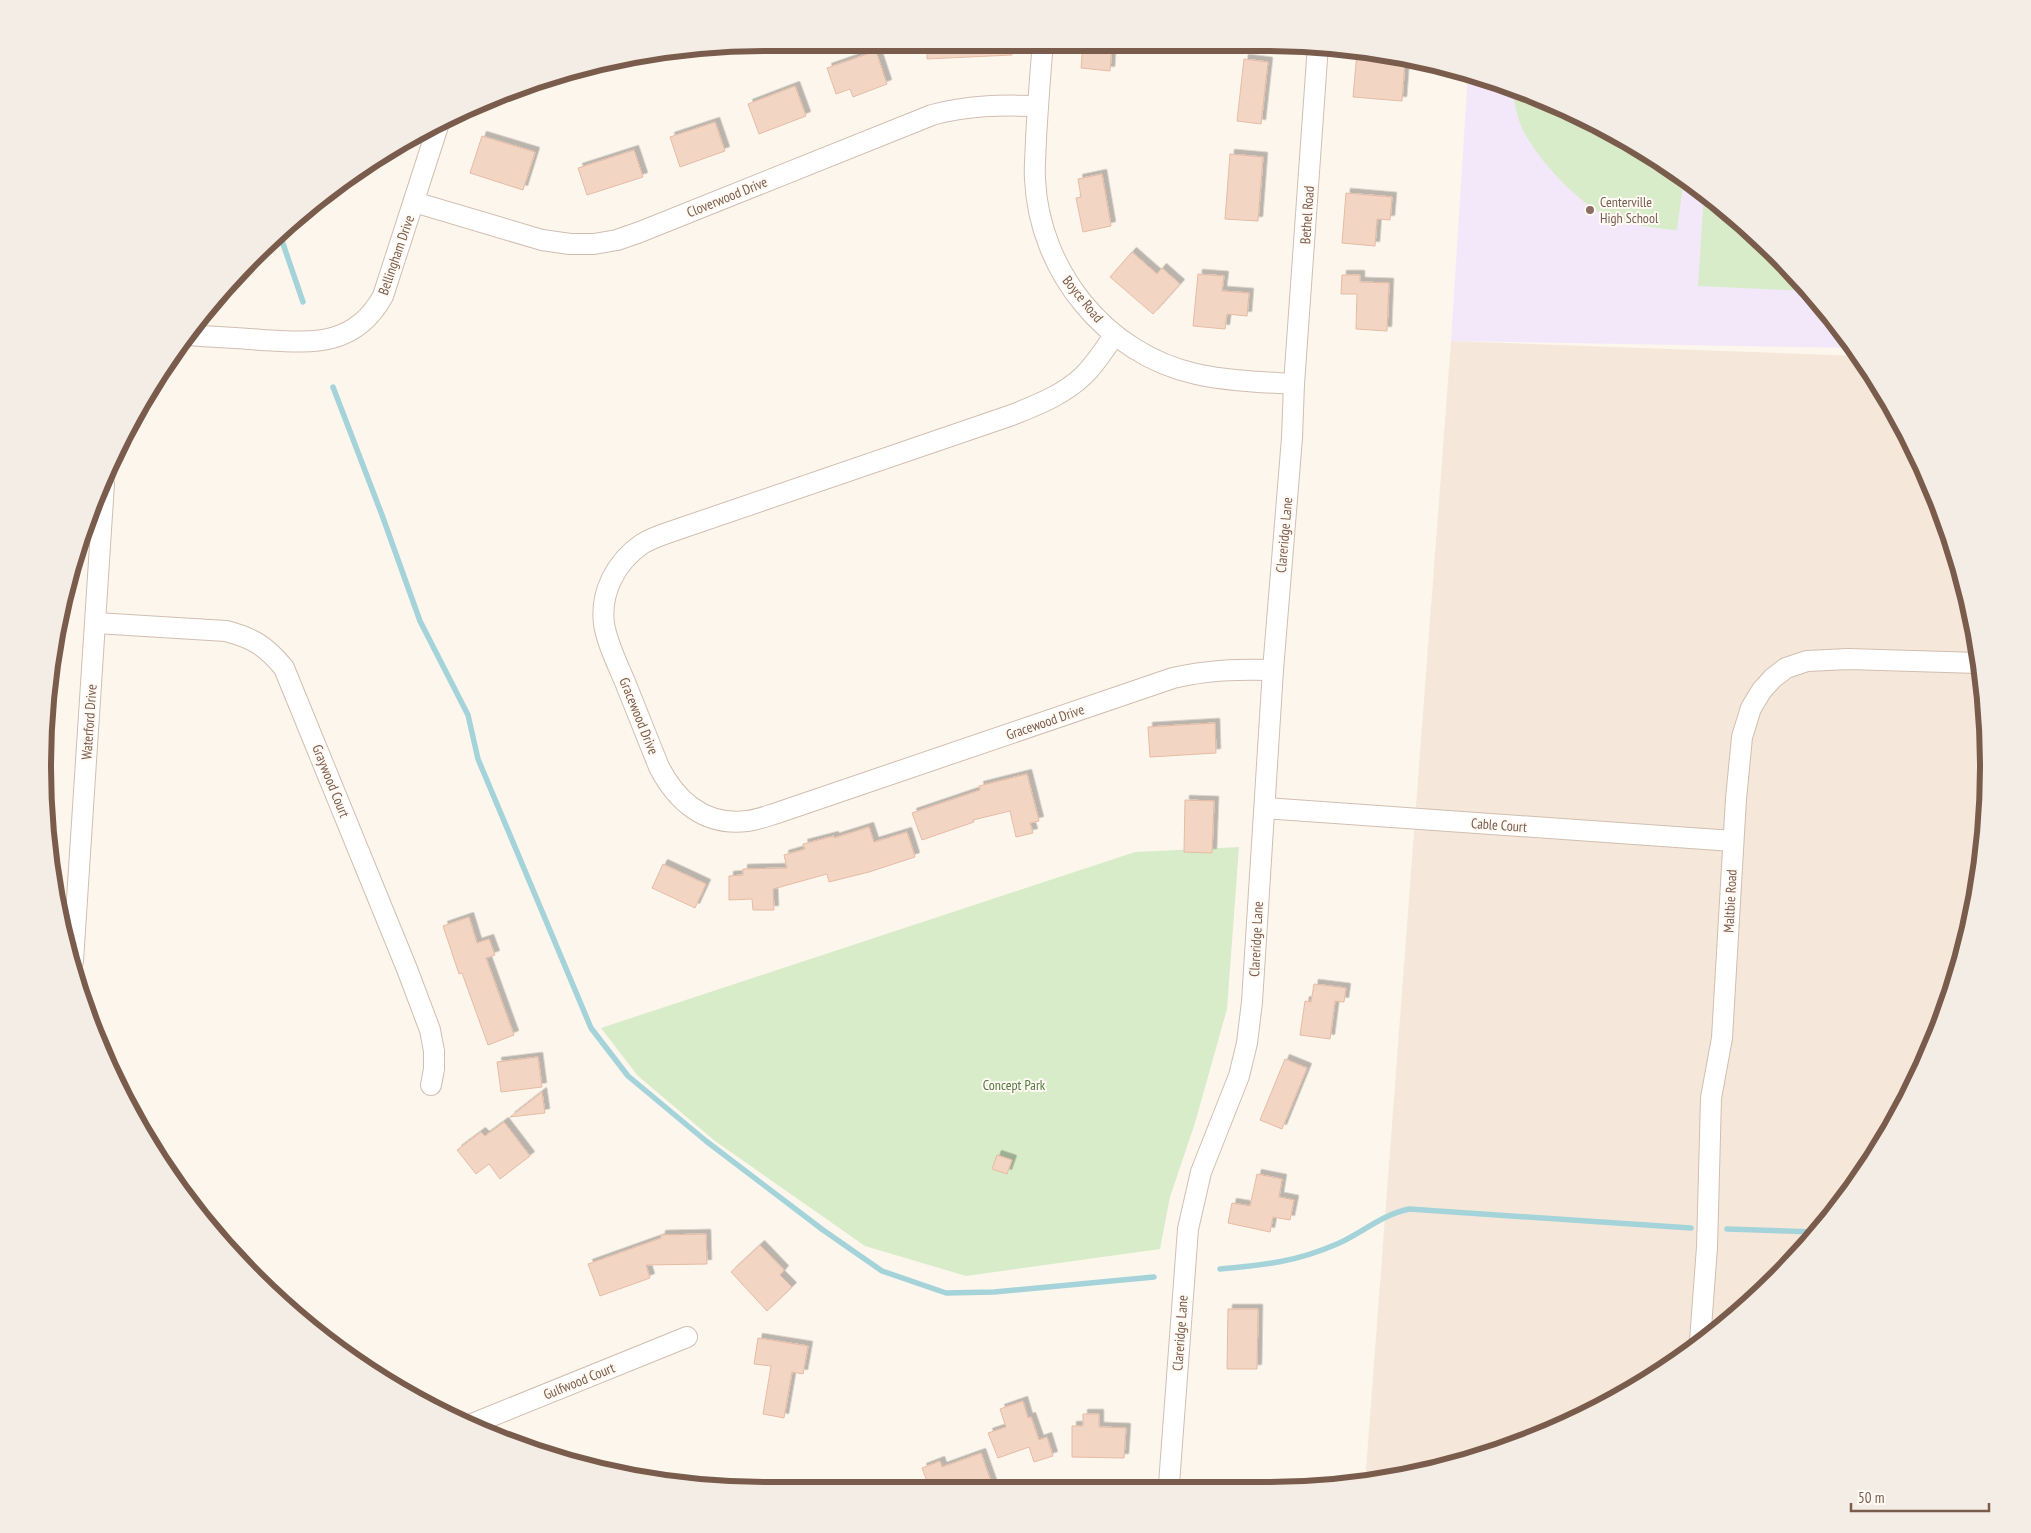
<svg xmlns="http://www.w3.org/2000/svg" width="2031" height="1533" font-family="'PT Sans Narrow',sans-serif">
  <style>
    .residential { fill: #f5e8da }
    .education { fill: #f3e8fa }
    .green { fill: #d8ecc9 }
    .lines { fill: none; stroke-linecap: round; stroke-linejoin: round }
    .stream { stroke: #a5d3da; stroke-width: 5.5 }
    .building { fill: #f3d5c3; stroke: #e6bba3; filter: url(#shadow) }
    .minor-casing { stroke: #d1beb0; stroke-width: 22 }
    .minor { stroke: #fff; stroke-width: 20 }
    .education-dot { fill: #8d6e63; stroke: #fffaf3; stroke-width: 2 }
    .labels { text-anchor: middle; dominant-baseline: central; stroke-width: 4; stroke-linejoin: round; paint-order: stroke }
    .street-label { font-size: 14px; fill: #7a5c4d; stroke: #fffaf3 }
    .education-label { font-size: 14px; fill: #785e54; stroke: #fffaf3; text-anchor: start }
    .park-label { font-size: 14px; fill: #537a41; stroke: #fffaf3 }
    .rim { fill: none; stroke: #7a5c4d; stroke-width: 6 }
  </style>
  <defs>
    <filter id="shadow"><feDropShadow dx="4.5" dy="-4.5" stdDeviation="0" flood-color="#0004"/></filter>
  </defs>
  <rect width="100%" height="100%" fill="#fdf6ec"/>
  <polygon class="residential" points="1451,341 1860,356 1866,364 1933,489 1975,625 1988,766 1975,907 1933,1043 1867,1168 1777,1278 1667,1368 1497,1452 1365,1483"/>
  <polygon class="education" points="1468,73 1584,117 1667,165 1776,254 1853,348 1451,341"/>
  <g class="green">
    <path d="M1513 90 1584 117 1667 165 1684 178 1677 230C1659 229 1626 224 1609 217 1579 204 1541 163 1525 134 1518 122 1514 104 1513 90Z"/>
    <polygon points="1704,195 1776,254 1807,291 1698,286"/>
    <polygon points="1239,847 1227,1009 1195,1123 1170,1197 1160,1249 966,1276 865,1246 715,1141 638,1076 601,1028 1135,852"/>
  </g>
  <g class="lines">
    <g class="stream">
      <polyline points="280,235 303,302"/>
      <polyline points="333,387 382,515 420,621 468,715 478,759 591,1028 628,1076 706,1141 823,1230 882,1271 946,1293 994,1292 1154,1277"/>
      <polyline points="1727,1229 1815,1232"/>
      <path d="M1220 1269C1264 1265 1296 1262 1337 1244 1362 1233 1381 1215 1409 1209L1691 1228"/>
    </g>
  </g>
  <g class="building">
    <polygon points="927,43 1011,43 1012,55 927,59"/>
    <polygon points="1083,43 1112,43 1110,71 1081,68"/>
    <polygon points="876,51 887,84 853,97 850,89 836,94 827,68"/>
    <polygon points="1357,52 1387,56 1387,60 1405,62 1402,101 1353,97"/>
    <polygon points="1244,59 1268,62 1261,124 1237,121"/>
    <polygon points="795,86 806,116 759,134 748,104"/>
    <polygon points="715,122 725,151 680,167 670,137"/>
    <polygon points="482,136 535,152 523,190 470,173"/>
    <polygon points="634,150 643,177 587,195 578,168"/>
    <polygon points="1230,154 1263,157 1258,221 1225,219"/>
    <polygon points="1102,174 1111,226 1083,232 1076,198 1081,197 1078,179"/>
    <polygon points="1346,193 1392,197 1390,220 1377,219 1375,246 1342,243"/>
    <polygon points="1132,252 1157,274 1162,268 1180,284 1153,314 1110,277"/>
    <polygon points="1198,274 1224,276 1222,291 1249,293 1247,316 1227,314 1225,329 1193,326"/>
    <polygon points="1342,275 1360,275 1360,282 1389,283 1387,331 1356,329 1357,294 1341,294"/>
    <polygon points="1215,723 1216,753 1150,757 1148,727"/>
    <polygon points="1027,774 1039,821 1030,823 1033,833 1016,837 1010,811 973,820 974,822 922,840 912,813 980,790 979,786"/>
    <polygon points="1185,800 1214,801 1212,853 1184,852"/>
    <polygon points="869,827 874,842 907,832 915,857 869,872 829,882 827,874 773,889 774,910 753,910 752,899 729,900 729,876 743,875 743,869 787,868 784,855 805,849 803,844 834,836 834,838"/>
    <polygon points="663,864 706,884 695,908 652,888"/>
    <polygon points="469,917 477,943 489,939 495,955 486,958 514,1035 488,1045 462,973 459,974 443,926"/>
    <polygon points="1314,984 1346,988 1344,1002 1335,1001 1330,1039 1300,1035 1305,1001 1311,1002"/>
    <polygon points="538,1057 542,1087 501,1092 497,1062"/>
    <polygon points="1285,1059 1307,1068 1282,1129 1260,1120"/>
    <polygon points="542,1092 545,1113 510,1117"/>
    <polygon points="504,1122 530,1156 500,1179 489,1164 476,1174 457,1150 481,1132 485,1136"/>
    <polygon points="997,1155 1012,1160 1007,1174 992,1169"/>
    <polygon points="1257,1174 1282,1179 1279,1197 1294,1200 1290,1220 1273,1217 1270,1232 1228,1223 1232,1203 1250,1206"/>
    <polygon points="706,1234 707,1264 646,1265 650,1278 600,1296 588,1264 661,1238 661,1235"/>
    <polygon points="760,1245 784,1270 780,1275 792,1287 767,1311 731,1272"/>
    <polygon points="1228,1309 1258,1309 1257,1369 1227,1369"/>
    <polygon points="758,1338 808,1346 803,1374 792,1372 784,1418 763,1414 771,1366 754,1364"/>
    <polygon points="1023,1401 1028,1418 1031,1417 1039,1440 1047,1437 1053,1456 1034,1462 1029,1447 998,1458 988,1433 1006,1427 1000,1409"/>
    <polygon points="1083,1414 1099,1414 1099,1427 1126,1428 1124,1458 1072,1457 1072,1426 1083,1426"/>
    <polygon points="981,1453 992,1484 928,1484 922,1468 940,1461 942,1467"/>
  </g>
  <g class="lines">
    <defs>
      <g id="minor">
        <path d="M1043 43C1040 75 1038 106 1036 138 1036 151 1034 165 1035 179 1039 271 1106 354 1196 374 1228 381 1262 382 1294 384"/>
        <path d="M414 202 542 240 570 244H594L617 240 640 232 932 115C968 105 1001 105 1038 106"/>
        <path d="M189 335C213 337 237 338 262 340 312 343 355 347 383 296L438 126"/>
        <path d="M1114 336C1105 348 1095 365 1083 376 1063 395 1037 405 1012 415L670 532C661 535 650 539 642 544 616 562 600 592 604 624 607 643 617 663 625 682 636 710 648 739 659 767 677 802 705 826 747 821 757 820 767 816 777 813L1173 678C1208 670 1237 669 1273 670"/>
        <path d="M96 623 226 631C253 638 266 646 284 668L407 969 430 1030 434 1051V1069L431 1085"/>
        <polyline points="1265,808 1733,841"/>
        <polyline points="73,961 104,484"/>
        <polyline points="1700,1341 1707,1247 1711,1098 1722,1038 1736,799 1742,737 1751,708 1762,690 1773,678 1786,668 1807,661 1848,659 1978,663"/>
        <polyline points="472,1424 687,1337"/>
        <polyline points="1169,1484 1188,1229 1201,1172 1239,1076 1247,1043 1252,1002 1273,670 1292,438 1294,384 1318,45"/>
      </g>
    </defs>
    <use href="#minor" class="minor-casing"/>
    <use href="#minor" class="minor"/>
  </g>
  <circle class="education-dot" cx="1590" cy="210" r="5"/>
  <g class="labels">
    <g class="street-label">
      <text transform="translate(727 197) rotate(-22)">Cloverwood Drive</text>
      <text transform="translate(1307 215) rotate(-86)">Bethel Road</text>
      <text transform="translate(396 255) rotate(-71)">Bellingham Drive</text>
      <text transform="translate(1083 299) rotate(51)">Boyce Road</text>
      <text transform="translate(1284 535) rotate(-85)">Clareridge Lane</text>
      <text transform="translate(639 716) rotate(68)">Gracewood Drive</text>
      <text transform="translate(89 722) rotate(-86)">Waterford Drive</text>
      <text transform="translate(1045 722) rotate(-19)">Gracewood Drive</text>
      <text transform="translate(331 781) rotate(68)">Graywood Court</text>
      <text transform="translate(1499 825) rotate(4)">Cable Court</text>
      <text transform="translate(1730 901) rotate(-87)">Maltbie Road</text>
      <text transform="translate(1256 939) rotate(-87)">Clareridge Lane</text>
      <text transform="translate(1180 1333) rotate(-86)">Clareridge Lane</text>
      <text transform="translate(579 1381) rotate(-22)">Gulfwood Court</text>
    </g>
    <g class="education-label">
      <text x="1600" y="202">Centerville<tspan x="1600" dy="16">High School</tspan></text>
    </g>
    <g class="park-label">
      <text x="1014" y="1085">Concept Park</text>
    </g>
  </g>
  <path d="M0 0H2031V1533H0ZM766 51H1265A715 715 0 0 1 1980 766V767A715 715 0 0 1 1265 1482H766A715 715 0 0 1 51 767V766A715 715 0 0 1 766 51Z" fill="#f4ede6" fill-rule="evenodd"/>
  <path class="rim" d="M766 51H1265A715 715 0 0 1 1980 766V767A715 715 0 0 1 1265 1482H766A715 715 0 0 1 51 767V766A715 715 0 0 1 766 51Z"/>
  <path d="M1851 1503v8h138v-8" fill="none" stroke="#7a5c4d" stroke-width="2.5"/>
  <text x="1858" y="1503" font-size="15" fill="#7a5c4d" stroke="#fffaf3" stroke-width="4" paint-order="stroke">50 m</text>
</svg>
